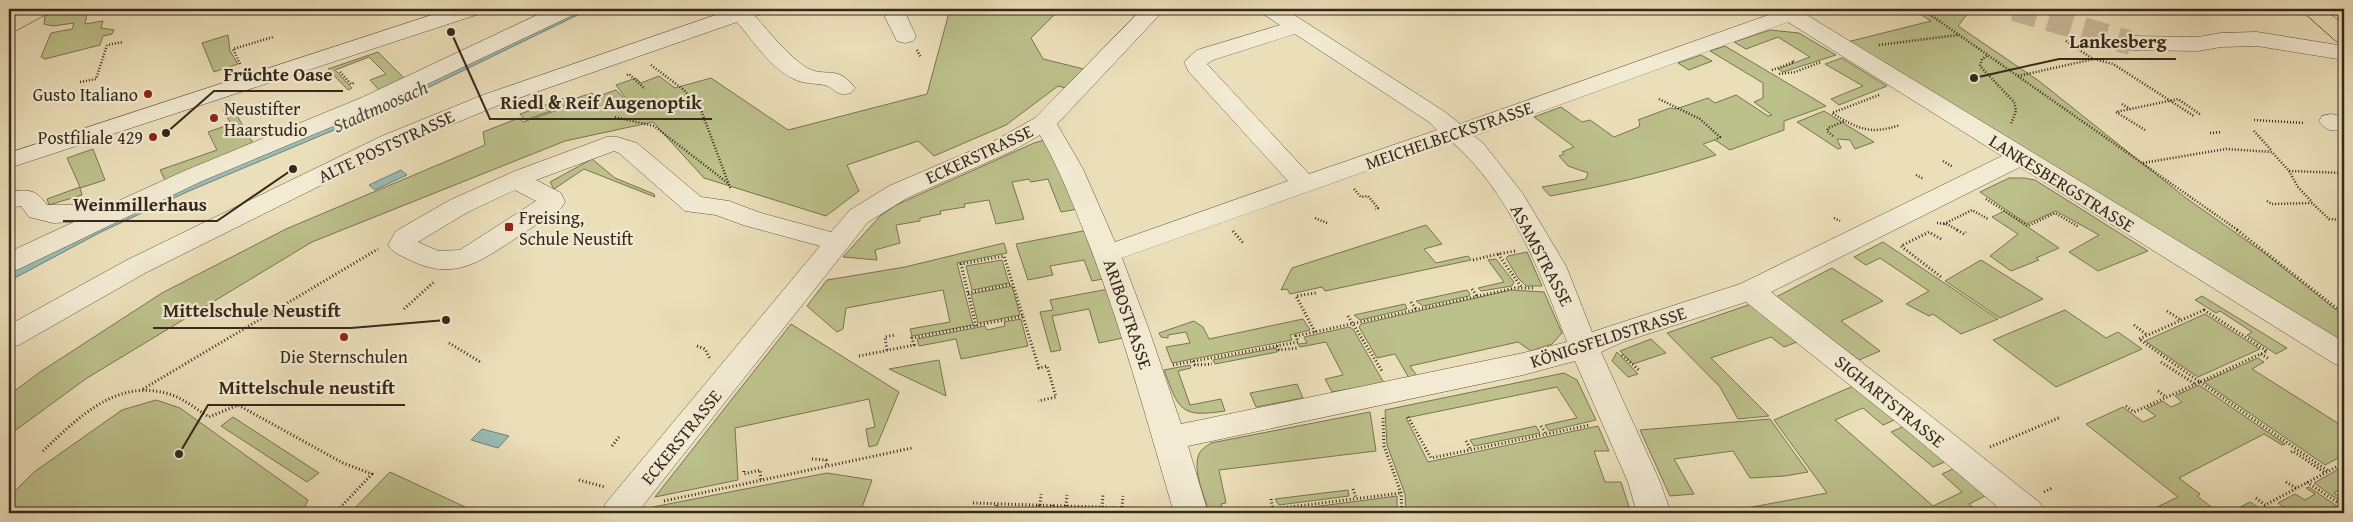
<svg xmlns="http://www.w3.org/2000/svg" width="2353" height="522" font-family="'Gentium Book Plus',serif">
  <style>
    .green { fill: #bcc08b; stroke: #797452 }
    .water { fill: #99bcb5; stroke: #718177 }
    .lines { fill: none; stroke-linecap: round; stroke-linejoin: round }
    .minor-tunnel { stroke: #c7ba99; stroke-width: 24; stroke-dasharray: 24 12; stroke-linecap: butt }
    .minor-casing { stroke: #635642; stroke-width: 1 }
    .major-casing { stroke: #36281a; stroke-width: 1 }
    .path-far1 { stroke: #36281a; stroke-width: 2.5; stroke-dasharray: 1 2; stroke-linecap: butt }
    .path { stroke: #36281a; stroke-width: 3; stroke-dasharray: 1 2.5; stroke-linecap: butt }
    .minor { fill: #f2ead2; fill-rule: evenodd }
    .major { fill: #ebdfb9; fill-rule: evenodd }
    .poi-dot { fill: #8f2418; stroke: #f2ead2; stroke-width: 2 }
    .labels { text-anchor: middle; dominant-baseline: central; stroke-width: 4.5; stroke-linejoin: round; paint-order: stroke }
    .poi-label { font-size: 18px; fill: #36281a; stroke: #f2ead2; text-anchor: end }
    .street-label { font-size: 18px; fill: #36281a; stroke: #f2ead2 }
    .water-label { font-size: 19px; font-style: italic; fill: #4f4d41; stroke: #f2ead2 }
    .leader { fill: none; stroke: #36281a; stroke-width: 2 }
    .callout-dot { fill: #36281a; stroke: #f2ead2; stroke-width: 2 }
    .callout-label { font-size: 19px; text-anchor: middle; font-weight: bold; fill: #36281a; stroke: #f2ead2; stroke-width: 4.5; stroke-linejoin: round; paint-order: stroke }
  </style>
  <rect width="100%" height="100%" fill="#ebdfb9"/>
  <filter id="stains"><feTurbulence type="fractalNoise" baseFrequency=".004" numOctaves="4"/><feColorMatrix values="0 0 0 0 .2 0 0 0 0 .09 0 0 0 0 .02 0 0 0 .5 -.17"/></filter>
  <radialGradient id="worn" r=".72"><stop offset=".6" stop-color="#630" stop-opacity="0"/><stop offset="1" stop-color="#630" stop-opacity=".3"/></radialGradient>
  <g class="green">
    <polygon points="59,9 88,9 85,24 103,21 101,28 114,30 112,34 103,36 100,45 45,59 41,57 51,33 72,29 74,23 53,26 44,24 45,16"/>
    <polygon points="950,9 1060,9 1031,38 1043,59 1084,69 1066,88 1058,86 1006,125 934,156 918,141 847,165 859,191 826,216 704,178 653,122 565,141 312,242 87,378 9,435 9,395 40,372 162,293 286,229 485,145 483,132 519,118 523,122 616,90 630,104 616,85 636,78 641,83 659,76 675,88 711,78 788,130 927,94"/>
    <polygon points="1912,9 1971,9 1958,26 2039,81 2186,198 2263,252 2344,316 2344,348 2028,155 1847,42 1931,21"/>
    <polygon points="1770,30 1799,33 1836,55 1783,72 1778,69 1810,57 1778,37 1746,49 1734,42"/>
    <polygon points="228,35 230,51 238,64 214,72 202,43"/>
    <path d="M1725 46 1826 106 1784 121V130L1730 150 1715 140 1703 144 1716 155C1662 173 1606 186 1550 196L1542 187 1586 179 1588 173 1568 166 1559 156 1564 154 1562 152 1574 147 1534 117 1561 107 1582 122 1590 120 1614 137 1639 127 1640 122 1638 120 1670 108 1676 109 1708 98 1715 103 1736 95 1768 116 1772 115 1754 102 1763 98V83L1710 51Z"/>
    <polygon points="378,52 407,81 379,90 370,80 386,74 369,57 335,70 352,88 348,90 328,69"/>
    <polygon points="1701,55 1712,61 1689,70 1678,63"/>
    <polygon points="1842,58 1887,86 1839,105 1831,99 1863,86 1825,64"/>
    <polygon points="592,93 594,96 525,120 520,114 568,97 570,100"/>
    <polygon points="232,107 254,145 166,182 160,170 217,150 208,132 231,124 223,110"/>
    <polygon points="1824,111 1874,142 1855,149 1850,140 1837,139 1841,148 1838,149 1797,122"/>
    <polygon points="1045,140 1078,209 1061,212 1048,179 1031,182 1029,179 1012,182 1024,219 996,224 989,200 964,204 965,207 940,211 941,214 920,218 920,221 896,225 900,243 875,250 877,260 843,257 880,216 896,205 1034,143"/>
    <polygon points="93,149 105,180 80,188 82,195 49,205 47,199 80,187 67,158"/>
    <polygon points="592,159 615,178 654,194 655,197 584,169 554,189 550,182"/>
    <polygon points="2009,178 2024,178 2035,180 2148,251 2098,271 2069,252 2099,235 2056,211 2027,224 1980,192"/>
    <polygon points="2004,211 2059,248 2036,258 2039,260 2011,271 1990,256 2018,234 1992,217"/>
    <polygon points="1426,225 1442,244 1424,249 1436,263 1468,256 1471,260 1325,291 1322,287 1290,294 1287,289 1281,290 1292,268"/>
    <polygon points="1088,230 1109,278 1092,281 1084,260 1050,266 1053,275 1028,280 1016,244"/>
    <polygon points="1883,242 1998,319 1961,334 1933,314 1929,316 1906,304 1929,291 1880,258 1866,265 1854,257"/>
    <polygon points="1004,243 1007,253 957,263 973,325 912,336 910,329 950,322 943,290 846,308 843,329 837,332 807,306 827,280 905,267"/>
    <polygon points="1527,252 1542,286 1526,286 1518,278 1506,258 1508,256"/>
    <polygon points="1496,259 1514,282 1512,286 1481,291 1478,288 1504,282 1488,260"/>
    <polygon points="1002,260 1009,283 972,290 966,266"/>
    <polygon points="1981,260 2043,299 2000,318 1945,281"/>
    <polygon points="1832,268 1883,301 1841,321 1880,351 1859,360 1776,297"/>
    <polygon points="1012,286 1020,315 978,323 971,294"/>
    <polygon points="1114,288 1128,337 1099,343 1089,309 1052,316 1061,350 1051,352 1040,312 1053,310 1050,300"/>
    <polygon points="1467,290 1470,294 1469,296 1423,306 1416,301"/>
    <polygon points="1511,290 1544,292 1562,333 1552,344 1531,351 1518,342 1410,366 1417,376 1409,378 1395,354 1377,358 1359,327 1361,324"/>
    <polygon points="2202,296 2287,348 2276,354 2247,335 2252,332 2220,311 2216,313 2195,300"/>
    <polygon points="1754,303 1802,340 1784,347 1771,337 1711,358 1769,416 1738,419 1720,387 1667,333"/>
    <polygon points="1405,304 1407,309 1360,320 1354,315"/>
    <polygon points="2065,310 2106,338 2118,332 2142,349 2056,387 1993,340"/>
    <polygon points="2205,314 2260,349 2198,377 2145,341"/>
    <polygon points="1021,319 1028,346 961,359 956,339 919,346 917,339 985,326 987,330 1005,326 1004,322"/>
    <polygon points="1303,319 1310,330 1290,335 1292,340 1172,363 1166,347 1190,343 1186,332 1168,335 1168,338 1161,337 1159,333 1194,321 1203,327 1209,339"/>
    <polygon points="791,324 899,392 877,445 869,447 866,429 875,427 869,399 735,428 738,480 655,497"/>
    <polygon points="1349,327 1353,329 1384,383 1332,392 1325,379 1343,375 1326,342 1300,347 1298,344 1307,343 1304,337"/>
    <polygon points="1651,339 1666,353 1633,364 1620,351"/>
    <polygon points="1276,348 1277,352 1215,364 1213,360"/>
    <polygon points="1617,352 1638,374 1628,377 1612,361"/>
    <polygon points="2258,358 2264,362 2252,369 2344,427 2344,455 2325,465 2204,382"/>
    <polygon points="939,360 946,396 889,369"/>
    <path d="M1190 365 1191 368 1178 371 1190 405 1221 399 1225 411C1180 418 1179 410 1164 370Z"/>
    <polygon points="1564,373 1577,380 1596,420 1549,431 1545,425 1577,418 1557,387 1406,418 1428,462 1598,426 1609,451 1594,451 1605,482 1621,482 1631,513 1406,513 1405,494 1387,445 1385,410"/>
    <polygon points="1297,384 1303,398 1256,407 1250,393"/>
    <polygon points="1858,384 1899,418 1883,425 1863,408 1835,420 1933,506 1962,492 1942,474 1953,469 1985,496 1969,504 1979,513 1703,513 1747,508 1827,493 1774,420"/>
    <polygon points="2199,385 2285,444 2282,445 2264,434 2179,478 2200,494 2197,496 2215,510 2218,508 2226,513 2145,513 2178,497 2086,424 2123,407 2143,422 2156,416 2146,409 2163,401 2171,407 2182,402 2175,396"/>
    <polygon points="156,400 180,408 308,500 302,513 9,513 9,497 34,472 122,410"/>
    <path d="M1370 412 1376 451 1219 470 1226 503 1221 504 1223 511 1209 513C1205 497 1192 471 1199 454 1201 449 1207 446 1211 443Z"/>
    <polygon points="233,417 319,473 307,482 221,426"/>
    <polygon points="1770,419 1808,472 1785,476 1750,478 1733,451 1674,459 1694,494 1670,496 1640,430"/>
    <polygon points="1907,425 1949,460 1933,467 1891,432"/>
    <polygon points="1536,426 1540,433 1474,446 1470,440"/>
    <polygon points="2344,466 2344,487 2334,493 2344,500 2344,504 2314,483"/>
    <polygon points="390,472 478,513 350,513"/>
    <polygon points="827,473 872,480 860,513 648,513 653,507"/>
    <polygon points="2309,487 2344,511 2344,513 2283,513 2288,510 2278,503 2295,494 2305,500 2315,494 2306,488"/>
    <polygon points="1348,490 1349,496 1279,505 1275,499"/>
    <polygon points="1397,496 1397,513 1267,513"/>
    <polygon points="2250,502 2267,513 2229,513"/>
  </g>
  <g class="water">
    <polygon points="581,9 590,9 384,109 189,191 101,232 9,281 9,273 161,197 437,79"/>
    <polygon points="401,170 407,175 375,190 369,185"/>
    <polygon points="482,429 509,436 498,448 471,440"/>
  </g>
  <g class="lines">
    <polyline class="minor-tunnel" points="2014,9 2131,43"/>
    <defs>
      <g id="minor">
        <polygon points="450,9 482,9 479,14 9,168 9,153"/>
        <path d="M550 9H578L575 14 379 107 202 181 19 269 9 272V252L74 222 53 223 29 217 21 206 9 208V192C29 189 35 189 47 205H84L93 207 96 211 184 171 363 97Z"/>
        <path d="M733 9H765L762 14 755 16C771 34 787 55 807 68 825 78 838 64 855 88L851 93C834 97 837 88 824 85 814 83 803 84 794 79 771 69 753 41 737 22L499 105 400 146 147 272 19 345 9 348V325L127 260 382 136 483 95Z"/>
        <polygon points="890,9 912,9 907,17 916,36 913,41 905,43 897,41 885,17"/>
        <path d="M1142 9H1165L1057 124 1083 169 1115 242 1288 181 1189 72 1184 62 1197 50 1280 25 1263 14 1260 9H1285L1445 112 1460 124 1774 13 1771 9H1797L2344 342V367L2333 363 2020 167 1771 292 1927 413 2040 503 2045 513H2005L1905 429 1746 302 1623 342 1601 352 1660 482 1671 513H1637L1628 482 1575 361 1523 375 1188 446 1208 513H1174C1147 421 1122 328 1087 239 1073 204 1059 168 1040 135L1012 151 907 198 868 222 637 513H601L606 503 820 246 743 225 716 215 685 211 619 153 614 151 536 180 561 193 565 202 561 208C545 219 529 229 513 240 480 262 454 280 414 262 404 257 394 254 388 245L396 231 450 200 515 171 607 137H617L637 143 701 197 729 201 761 213 831 232 850 210 889 186 994 141 1035 118ZM1788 22 2002 156 1740 284 1592 332 1566 266 1523 194 1483 143 1474 136ZM1295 34 1429 122 1437 130 1309 174 1207 64 1213 60ZM1451 141C1510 192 1540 271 1567 342L1523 353 1181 424 1148 327 1122 258ZM515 190 536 201 460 250 438 251 418 242 468 212Z"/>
        <polygon points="2257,32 2344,46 2344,60 2257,46 2221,47 2198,51 2131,50 2123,48 2120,43 2123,38 2131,36 2198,37 2221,33"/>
        <path d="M2331 114 2340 116 2344 121 2343 129C2332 132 2326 131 2319 121L2322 116Z"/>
      </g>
      <g id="major">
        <polygon points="23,9 50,9 47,14 17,30 9,31 9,16"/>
        <polygon points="2300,9 2324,9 2344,25 2344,43 2336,41"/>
      </g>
    </defs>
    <use href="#minor" class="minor-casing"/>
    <use href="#major" class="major-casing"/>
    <g class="path-far1">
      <polyline points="1922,9 2239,231"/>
      <polyline points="2066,41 2093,59"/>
      <polyline points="1879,45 1958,35"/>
      <polyline points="917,50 921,58"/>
      <polyline points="1987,56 1982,59 1980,66 2014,102 2016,111 2011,124"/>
      <polyline points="240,64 233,49 273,37"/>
      <polyline points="651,65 684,90 701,110 731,190"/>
      <polyline points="1772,70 1794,62 1792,60"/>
      <polyline points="340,72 351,84 354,83"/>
      <polyline points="1779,74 1795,72 1821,62"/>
      <polyline points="627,75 629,74 645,89"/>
      <polyline points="2018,76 2094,59 2113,64 2194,116"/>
      <polyline points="80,82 96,79 107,45 123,42"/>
      <polyline points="124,93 128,102"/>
      <path d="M1879 95 1832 113C1858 129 1870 135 1900 125"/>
      <polyline points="1659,99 1700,119 1720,137 1715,140"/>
      <polyline points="2122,104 2130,109"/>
      <polyline points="615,117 654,126 729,184"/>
      <polyline points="2254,120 2304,123"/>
      <polyline points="2145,130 2116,112 2178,99 2201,115"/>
      <polyline points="2254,131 2272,151"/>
      <polyline points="2210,133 2222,132"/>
      <polyline points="1833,136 1827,131 1828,128 1845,121"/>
      <polyline points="1943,161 1953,167"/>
      <polyline points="2143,163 2226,149 2272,152 2289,171 2344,173"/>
      <polyline points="2289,171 2298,187 2312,202"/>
      <polyline points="1916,175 1924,179"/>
      <polyline points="1354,189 1361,197 1368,196 1378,208 1375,209"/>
      <polyline points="1986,199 2028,226 2055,213 2079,227"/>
      <polyline points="2267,201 2272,204 2312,203 2329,219 2344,220"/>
      <polyline points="1315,218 1327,223"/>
      <polyline points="1834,218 1840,221"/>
      <polyline points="1937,223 1947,224 1959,231"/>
      <polyline points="1944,224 1972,210 1988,219"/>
    </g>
    <g class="path">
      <polyline points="1957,230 1964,234 1966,232"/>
      <polyline points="2237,230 2344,314"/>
      <polyline points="1233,231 1244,244"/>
      <polyline points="1941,239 1929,232 1901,246 1941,277"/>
      <polyline points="1515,251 1498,254 1522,288"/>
      <polyline points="1473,260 1498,254"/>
      <polyline points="1472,289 1477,296"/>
      <polyline points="968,293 1012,284"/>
      <polyline points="1411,302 1416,309"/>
      <polyline points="404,309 435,281"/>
      <polygon points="2204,310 2267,351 2200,382 2139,339"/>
      <polyline points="2167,311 2181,320"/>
      <polyline points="1348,316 1382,371"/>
      <polyline points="2134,325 2147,335"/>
      <polyline points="976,326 961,264 1004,256 1039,368 1047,366 1056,397 1038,401"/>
      <polyline points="1315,332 1296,296 1316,293"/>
      <polyline points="449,343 482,363"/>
      <polyline points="697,346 705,349 710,359"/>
      <polyline points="1277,346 1279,350 1297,348"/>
      <polyline points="887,350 885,337 895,335"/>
      <polyline points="2261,354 2269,359"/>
      <polyline points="1622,355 1640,371"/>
      <polyline points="859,356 914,345 912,338 1024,316"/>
      <polyline points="1193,361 1195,365 1212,364"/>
      <polyline points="2161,362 2195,384"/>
      <polyline points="1173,365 1298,342 1296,336 1515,288 1533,288"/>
      <polyline points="2200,382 2328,471"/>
      <polyline points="143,389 378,249"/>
      <polyline points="2158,391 2166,397"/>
      <polyline points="2126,406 2134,412 2200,382"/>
      <polyline points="1408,417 1431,458 1590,425"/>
      <polyline points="1383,418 1384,446 1401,493 1402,513"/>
      <polyline points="1541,426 1546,434"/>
      <polyline points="1466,441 1471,450"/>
      <polyline points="612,446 619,437"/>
      <polyline points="1990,447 2061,417"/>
      <path d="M43 451C78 418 116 378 169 394 183 398 196 409 209 417L238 405 343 463 372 474 335 513"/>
      <polyline points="2291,452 2293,451 2325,473"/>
      <polyline points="812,459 826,460 827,466"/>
      <polyline points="744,471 744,474 760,470 761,480"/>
      <polyline points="579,480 605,487"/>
      <polyline points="2286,482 2296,488"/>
      <polyline points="2307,482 2344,507"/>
      <polyline points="1353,489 1356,498"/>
      <polyline points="2044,492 2052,488"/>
      <polyline points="2256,498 2265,505 2344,463"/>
      <polyline points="1271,499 1273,509"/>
      <polyline points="664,501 912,448"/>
      <polyline points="973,503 1160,509"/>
      <polyline points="1040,505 1041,494"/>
      <polyline points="1066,506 1067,495"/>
      <polyline points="1102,507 1103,495"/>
      <polyline points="1122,507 1123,496"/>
      <polyline points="996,513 997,504"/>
      <polyline points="1037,513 1039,505"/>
      <polyline points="1052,513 1053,505"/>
      <polyline points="1242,513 1401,493"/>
    </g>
    <use href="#minor" class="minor"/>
    <use href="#major" class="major"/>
  </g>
  <g class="poi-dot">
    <circle cx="148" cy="94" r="5"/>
    <circle cx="214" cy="118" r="5"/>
    <circle cx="153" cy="137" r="5"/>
    <rect x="504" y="222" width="10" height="10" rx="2.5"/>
    <circle cx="344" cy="337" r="5"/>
  </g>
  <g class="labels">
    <g class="poi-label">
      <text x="138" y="94">Gusto Italiano</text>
      <text x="224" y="108" text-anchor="start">Neustifter<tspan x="224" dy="21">Haarstudio</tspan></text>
      <text x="143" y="137">Postfiliale 429</text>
      <text x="519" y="217" text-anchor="start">Freising,<tspan x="519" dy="21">Schule Neustift</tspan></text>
      <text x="344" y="356" text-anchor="middle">Die Sternschulen</text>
    </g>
    <g class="street-label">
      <text transform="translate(1449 135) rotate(-19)">MEICHELBECKSTRASSE</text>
      <text transform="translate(386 146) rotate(-25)">ALTE POSTSTRASSE</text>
      <text transform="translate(979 154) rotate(-25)">ECKERSTRASSE</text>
      <text transform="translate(2062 183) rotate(32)">LANKESBERGSTRASSE</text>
      <text transform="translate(1542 255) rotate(62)">ASAMSTRASSE</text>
      <text transform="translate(1128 314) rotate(71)">ARIBOSTRASSE</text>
      <text transform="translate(1608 337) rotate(-18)">KÖNIGSFELDSTRASSE</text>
      <text transform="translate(1890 401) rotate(39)">SIGHARTSTRASSE</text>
      <text transform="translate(681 437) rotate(-51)">ECKERSTRASSE</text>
    </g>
    <g class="water-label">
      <text transform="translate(380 106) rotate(-24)">Stadtmoosach</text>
    </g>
  </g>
  <path class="leader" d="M1974 78L2059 59H2176M166 133L214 91H343M451 32L490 119H712M293 169L217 221H63M446 320L351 328H153M179 454L208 405H405"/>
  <g class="callout-dot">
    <circle cx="1974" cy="78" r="5"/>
    <circle cx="166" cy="133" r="5"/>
    <circle cx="451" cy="32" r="5"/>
    <circle cx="293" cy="169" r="5"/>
    <circle cx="446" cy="320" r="5"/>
    <circle cx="179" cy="454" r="5"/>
  </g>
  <g class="callout-label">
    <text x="2118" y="48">Lankesberg</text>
    <text x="278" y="81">Früchte Oase</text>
    <text x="601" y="109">Riedl &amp; Reif Augenoptik</text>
    <text x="140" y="211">Weinmillerhaus</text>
    <text x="252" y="317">Mittelschule Neustift</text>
    <text x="307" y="394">Mittelschule neustift</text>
  </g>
  <rect width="2353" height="522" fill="none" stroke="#ebdfb9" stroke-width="30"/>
  <rect x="10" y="10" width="2333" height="502" fill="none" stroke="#36281a" stroke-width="2.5"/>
  <rect x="15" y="15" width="2323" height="492" fill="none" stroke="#36281a"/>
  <rect width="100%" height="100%" filter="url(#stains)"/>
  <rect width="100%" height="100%" fill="url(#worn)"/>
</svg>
